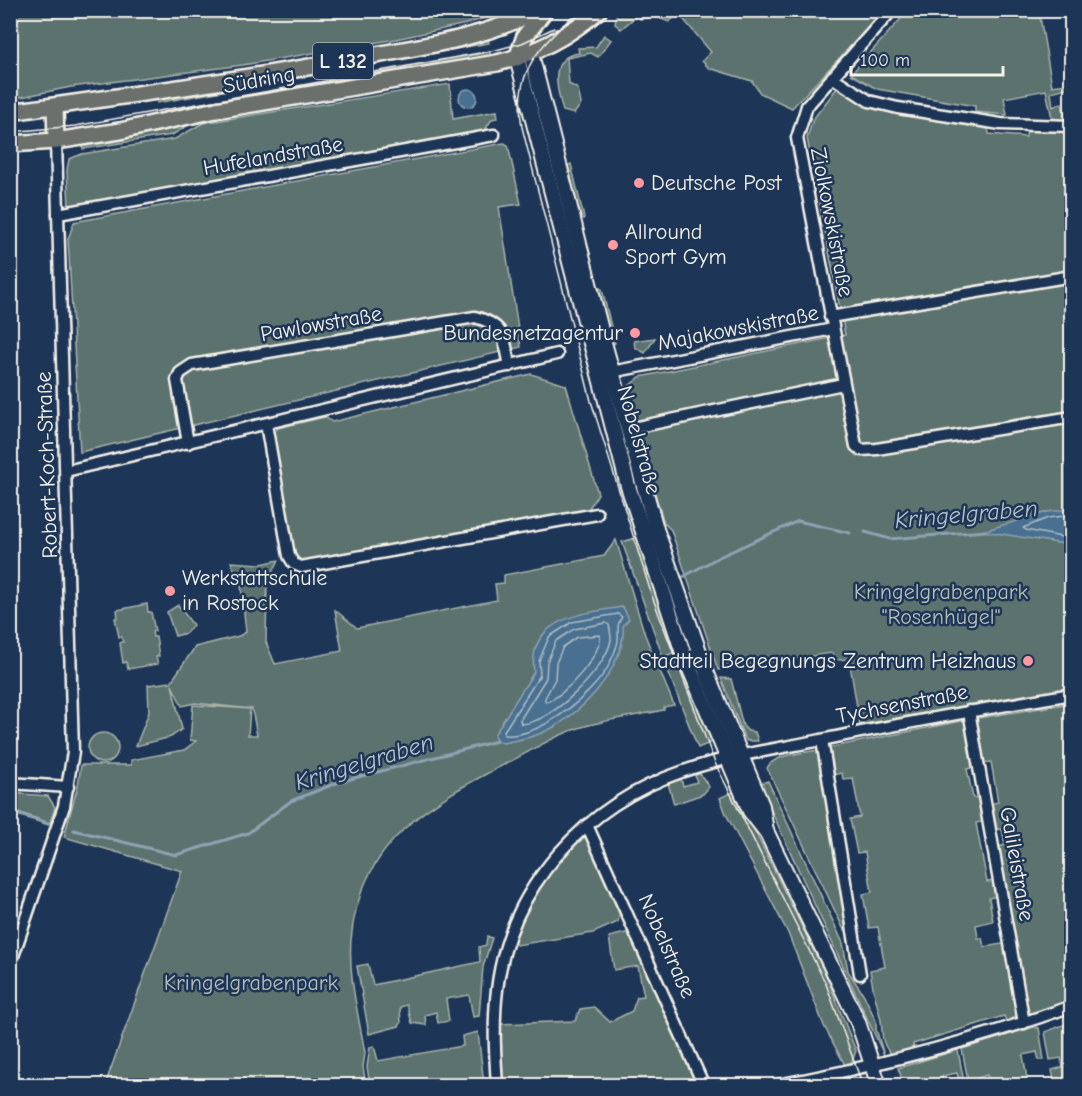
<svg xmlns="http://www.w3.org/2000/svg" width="1082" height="1096" font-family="'Comic Neue',sans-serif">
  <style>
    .green { fill: #5c726e; stroke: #a8b2ab; stroke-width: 1.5 }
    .water { fill: #486f90; stroke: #8da3b3; stroke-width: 1.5 }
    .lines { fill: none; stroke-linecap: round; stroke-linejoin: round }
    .shore { stroke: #afbdc5; stroke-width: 1.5 }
    .stream { stroke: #8da3b3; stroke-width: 3 }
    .minor-casing { stroke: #f4f1e8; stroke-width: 15 }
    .secondary-casing { stroke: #f4f1e8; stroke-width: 18 }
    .primary-casing { stroke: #f4f1e8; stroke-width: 20 }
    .minor { stroke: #1d3557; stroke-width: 10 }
    .secondary { stroke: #1d3557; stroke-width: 14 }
    .primary { stroke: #6c706d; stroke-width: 15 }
    .tram { stroke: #f4f1e8; stroke-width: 1.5 }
    .poi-dot { fill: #ff9aa2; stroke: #1d3557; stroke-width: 2 }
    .labels { text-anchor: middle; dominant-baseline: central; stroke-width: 5; stroke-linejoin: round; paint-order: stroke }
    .shield { fill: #1d3557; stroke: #b4b9bc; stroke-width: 1.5 }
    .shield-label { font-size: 21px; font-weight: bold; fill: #f4f1e8 }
    .street-label { font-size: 22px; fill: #f4f1e8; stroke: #1d3557 }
    .poi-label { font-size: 22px; fill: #f4f1e8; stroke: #1d3557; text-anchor: start }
    .park-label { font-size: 22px; fill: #b7beb7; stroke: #1d3557 }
    .water-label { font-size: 24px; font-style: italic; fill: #b8c4c9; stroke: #1d3557 }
  </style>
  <rect width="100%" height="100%" fill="#1d3557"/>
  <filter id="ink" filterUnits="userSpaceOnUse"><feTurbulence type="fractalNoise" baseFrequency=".0167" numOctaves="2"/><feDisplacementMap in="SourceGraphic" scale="12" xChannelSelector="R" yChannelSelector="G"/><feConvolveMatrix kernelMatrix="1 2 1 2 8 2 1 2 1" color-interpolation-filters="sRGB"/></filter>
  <g filter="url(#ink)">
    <g class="green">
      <polygon points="11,10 506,10 506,11 466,24 396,39 243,65 71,87 11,99"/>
      <polygon points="617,11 617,10 884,11 792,108 760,93 752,81 709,68 702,61 711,52 679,14 669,22 656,17 640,19 639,14 621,29 615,24"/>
      <polygon points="908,11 1039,11 1052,86 1067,84 1066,74 1071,73 1071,87 1051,92 1053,107 1062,103 1065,120 1052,118 1046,90 1004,98 1007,115 975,112 975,106 877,89 851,74"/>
      <path d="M604 35 611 40 598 57 591 53 567 58 569 84 578 89 581 104 574 114 563 111C557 89 547 57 579 53L578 48 596 47Z"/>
      <polygon points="488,38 489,43 157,103 156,100 169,98 168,95"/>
      <polygon points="490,52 491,57 160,118 159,113"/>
      <polygon points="450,84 453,119 497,111 498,118 492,119 483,133 69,207 67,170 69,159 82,154 175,139 203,123"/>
      <polygon points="837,88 868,105 988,127 989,134 1026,137 1027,128 1071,131 1071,688 860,725 849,659 834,660 832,653 718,670 671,530 664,523 633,421 628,391 629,386 640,377 845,335 807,138 813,119"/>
      <polygon points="197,120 172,135 83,149 82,144"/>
      <polygon points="504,143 508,145 521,204 499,207 521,347 80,452 68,239 74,222"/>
      <polygon points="571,164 584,218 583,219 579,216 568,165"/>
      <polygon points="599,288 602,289 615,343 609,345 596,294"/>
      <polygon points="655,338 645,353 635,347 634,341"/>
      <polygon points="531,374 566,385 598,494 586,513 304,562 294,557 273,434 278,428 325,417 332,422"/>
      <polygon points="609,389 695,656 693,657 625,458"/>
      <polygon points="639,537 678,651 663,657 622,542"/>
      <path d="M616 540 645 635 674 705 664 707V710C636 716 606 719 579 728 555 735 531 751 509 762 431 802 359 842 351 940 348 977 359 1017 365 1053L363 1067 366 1085H105L182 871 64 837 78 785 81 765H131V760L184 750 196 741 190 740 193 705 250 709 248 735H257L252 709 195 703 182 706 172 685 182 729 171 737 136 746 149 712 148 685 171 682 195 647 239 636 246 632 241 585 231 562 261 564 279 560 267 583 266 642 275 664 342 651 335 610 357 628 497 600 495 584 504 583V575L604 556Z"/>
      <polygon points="147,604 148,612 151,612 155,631 152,632 153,637 156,637 159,656 156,657 158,664 128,669 126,662 123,663 120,643 123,642 122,637 119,637 115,618 118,618 117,610"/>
      <polygon points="178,605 193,625 186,633 175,636 167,612"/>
      <polygon points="681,657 714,741 698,748 665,664"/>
      <polygon points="721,678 731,679 743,726 748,731 755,732 758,741 747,741 744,737"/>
      <polygon points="1071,703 1071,1001 1033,1015 1027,1013 996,848 1005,845 1002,829 994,830 990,804 998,802 991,762 982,763 973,719"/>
      <path d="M967 720 977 767 967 769 973 798 982 797 986 821 976 823 987 882 995 881 997 896 989 898 993 921 976 925 978 938H982L984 947 1008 943 1017 1015 1007 1023 1004 1016 913 1044 914 1050 893 1056C877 1041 885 1029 879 1012 875 997 872 986 870 970L885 967 878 927 869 928 863 894 872 892 865 852 857 853 850 819 860 817 853 778 843 779 842 773 831 775 827 748Z"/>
      <circle cx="103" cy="748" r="15"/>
      <path d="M818 750 820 751 849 930H844L767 768C774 754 804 753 818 750Z"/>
      <polygon points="700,774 709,787 703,794 674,804 668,783 681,779 683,786 697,782 695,775"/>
      <polygon points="768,781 843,943 848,971 864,995 876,1021 876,1029 884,1055 759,784"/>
      <polygon points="735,791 828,980 856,1051 851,1064 846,1067 824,1026 788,933 726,814 720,798"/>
      <polygon points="10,793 48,796 55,807 50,823 11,810"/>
      <path d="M588 830 621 908 618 922 593 933 516 945 513 939C531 893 551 863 588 830Z"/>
      <polygon points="634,931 700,1086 503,1085 499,1024 575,1021 580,1009 594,1007 610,1022 632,1011 637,997 644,996 638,966 614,970 609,937"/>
      <polygon points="487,936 492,938 483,967 479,1016 473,1017 469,995 446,999 449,1021 438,1023 436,1012 425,1015 426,1025 412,1023 407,1005 400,1007 401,1023 399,1026 369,1034 357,966 368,964 373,985 480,962 479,947 486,945"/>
      <polygon points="1071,1022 1071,1085 1055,1085 1052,1070 1063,1067 1061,1058 1050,1060 1045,1032"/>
      <polygon points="1034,1027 1039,1028 1044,1060 1039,1060 1037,1052 1023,1055 1028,1085 979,1085 989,1084 987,1075 968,1081 962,1049"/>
      <polygon points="478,1032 484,1085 370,1085 367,1067 370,1047 374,1046 378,1061 463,1046 462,1036"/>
      <polygon points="958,1050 963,1077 959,1081 957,1073 942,1076 944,1085 904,1085 898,1068"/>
    </g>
    <g class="water">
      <circle cx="468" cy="98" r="9"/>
      <polygon points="1071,509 1071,545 983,531 1047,512"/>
      <path d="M623 607 629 619 623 625C627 667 578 720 539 734 528 739 515 740 503 743L497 741 494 735 534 672C527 617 584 613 623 607Z"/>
    </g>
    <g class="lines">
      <g class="shore">
        <polyline points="1072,515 1048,518 1023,528 1026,530 1072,539"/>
        <path d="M618 614 622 617C616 625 619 629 618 639 618 647 612 658 609 665 593 695 540 738 504 735V731L540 675 539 661 549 637 572 622Z"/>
        <path d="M606 623 609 625C610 630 611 636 611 640 606 669 551 724 521 724L520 720 546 678 547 662 556 641 574 629Z"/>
        <path d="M600 635C604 652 562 700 545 702V698L555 679 556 663 563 647 577 637Z"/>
      </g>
      <g class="stream">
        <polyline points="865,532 890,539 985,531"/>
        <polyline points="683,577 719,557 798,521 850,533"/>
        <polyline points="10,812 48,824"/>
        <polyline points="74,830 176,855 248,833 291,801 339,782 497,741"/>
      </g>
      <defs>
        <g id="minor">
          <polyline points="892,10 807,106 797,138 856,446 861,450 877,449 1072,417"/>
          <polyline points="832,77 869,101 898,108 1001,124 1072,126"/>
          <polyline points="58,214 494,135"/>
          <polyline points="830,317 1072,276"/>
          <polyline points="606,373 833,329"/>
          <polyline points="266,424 289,556 294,564 301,567 597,514"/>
          <polyline points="628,429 843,384"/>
          <path d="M188 443 177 380 180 373 192 365 475 317C505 325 504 338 510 366"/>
          <polyline points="66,471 557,354"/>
          <polyline points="969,711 1024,1023"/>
          <polyline points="822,740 860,974"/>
          <polyline points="10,783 68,787"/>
          <polyline points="587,825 704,1086"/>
          <polyline points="10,965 64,806 73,752 56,141"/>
          <path d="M497 1086C495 1054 493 1022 497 990 509 886 586 804 684 771 727 756 776 749 821 740 904 723 988 708 1072 694"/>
          <path d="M772 1086C874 1067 974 1041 1072 1006"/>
        </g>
        <g id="secondary">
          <polyline points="531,54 606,350 656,529 707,674 762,806 766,831"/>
          <polyline points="517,58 628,486 683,653 750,811 767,833 858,1022 879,1086"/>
        </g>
        <g id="primary">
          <polyline points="517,58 525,36 545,10"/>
          <polyline points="55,106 56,141"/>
          <path d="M10 112C125 96 240 80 353 59 416 47 481 40 538 10"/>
          <path d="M10 144 56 141 120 131 216 110 497 63C537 53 567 37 599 10"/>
        </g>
      </defs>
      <use href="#minor" class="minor-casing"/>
      <use href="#secondary" class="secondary-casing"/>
      <use href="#primary" class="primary-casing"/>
      <use href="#minor" class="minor"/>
      <use href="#secondary" class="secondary"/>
      <use href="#primary" class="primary"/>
      <g class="tram">
        <path d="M579 10C541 46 512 70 522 127L591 401 652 596 715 763 826 984 863 1086"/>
        <polyline points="10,132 75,126 496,50 522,43 554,28"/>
      </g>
    </g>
  </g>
  <g class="poi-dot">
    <circle cx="639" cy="183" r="6"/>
    <circle cx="613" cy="245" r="6"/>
    <circle cx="635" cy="333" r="6"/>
    <circle cx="170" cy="591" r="6"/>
    <circle cx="1028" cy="661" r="6"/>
  </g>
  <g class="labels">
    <rect class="shield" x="313" y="43" width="60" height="36" rx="4.5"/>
    <g class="shield-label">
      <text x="343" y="61">L 132</text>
    </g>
    <g class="street-label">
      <text transform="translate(259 80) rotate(-10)">Südring</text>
      <text transform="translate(273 156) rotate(-10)">Hufelandstraße</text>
      <text transform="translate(832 222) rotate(79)">Ziolkowskistraße</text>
      <text transform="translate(321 324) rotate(-10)">Pawlowstraße</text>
      <text transform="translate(738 328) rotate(-11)">Majakowskistraße</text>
      <text transform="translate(639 440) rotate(74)">Nobelstraße</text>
      <text transform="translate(47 465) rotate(-92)">Robert-Koch-Straße</text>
      <text transform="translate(902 704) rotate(-11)">Tychsenstraße</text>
      <text transform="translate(1017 864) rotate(80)">Galileistraße</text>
      <text transform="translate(667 946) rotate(66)">Nobelstraße</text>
    </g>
    <g class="poi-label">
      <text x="651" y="183">Deutsche Post</text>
      <text x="625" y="232">Allround<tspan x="625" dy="25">Sport Gym</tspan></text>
      <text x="623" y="333" text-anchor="end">Bundesnetzagentur</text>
      <text x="182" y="578">Werkstattschule<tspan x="182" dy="25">in Rostock</tspan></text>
      <text x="1016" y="661" text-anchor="end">Stadtteil Begegnungs Zentrum Heizhaus</text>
    </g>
    <g class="park-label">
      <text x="941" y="592">Kringelgrabenpark<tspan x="941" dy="25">"Rosenhügel"</tspan></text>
      <text x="251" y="983">Kringelgrabenpark</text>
    </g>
    <g class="water-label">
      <text transform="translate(966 514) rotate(-5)">Kringelgraben</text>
      <text transform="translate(364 762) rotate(-17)">Kringelgraben</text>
    </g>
  </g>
  <rect width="1082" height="1096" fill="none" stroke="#1d3557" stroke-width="36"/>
  <rect x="18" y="18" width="1046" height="1060" fill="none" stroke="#f4f1e8" stroke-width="2" filter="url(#ink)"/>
  <path d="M851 66v9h152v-9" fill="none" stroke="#f4f1e8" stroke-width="3"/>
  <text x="860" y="66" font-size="18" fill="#f4f1e8" stroke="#1d3557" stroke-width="4.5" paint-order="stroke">100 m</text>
</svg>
